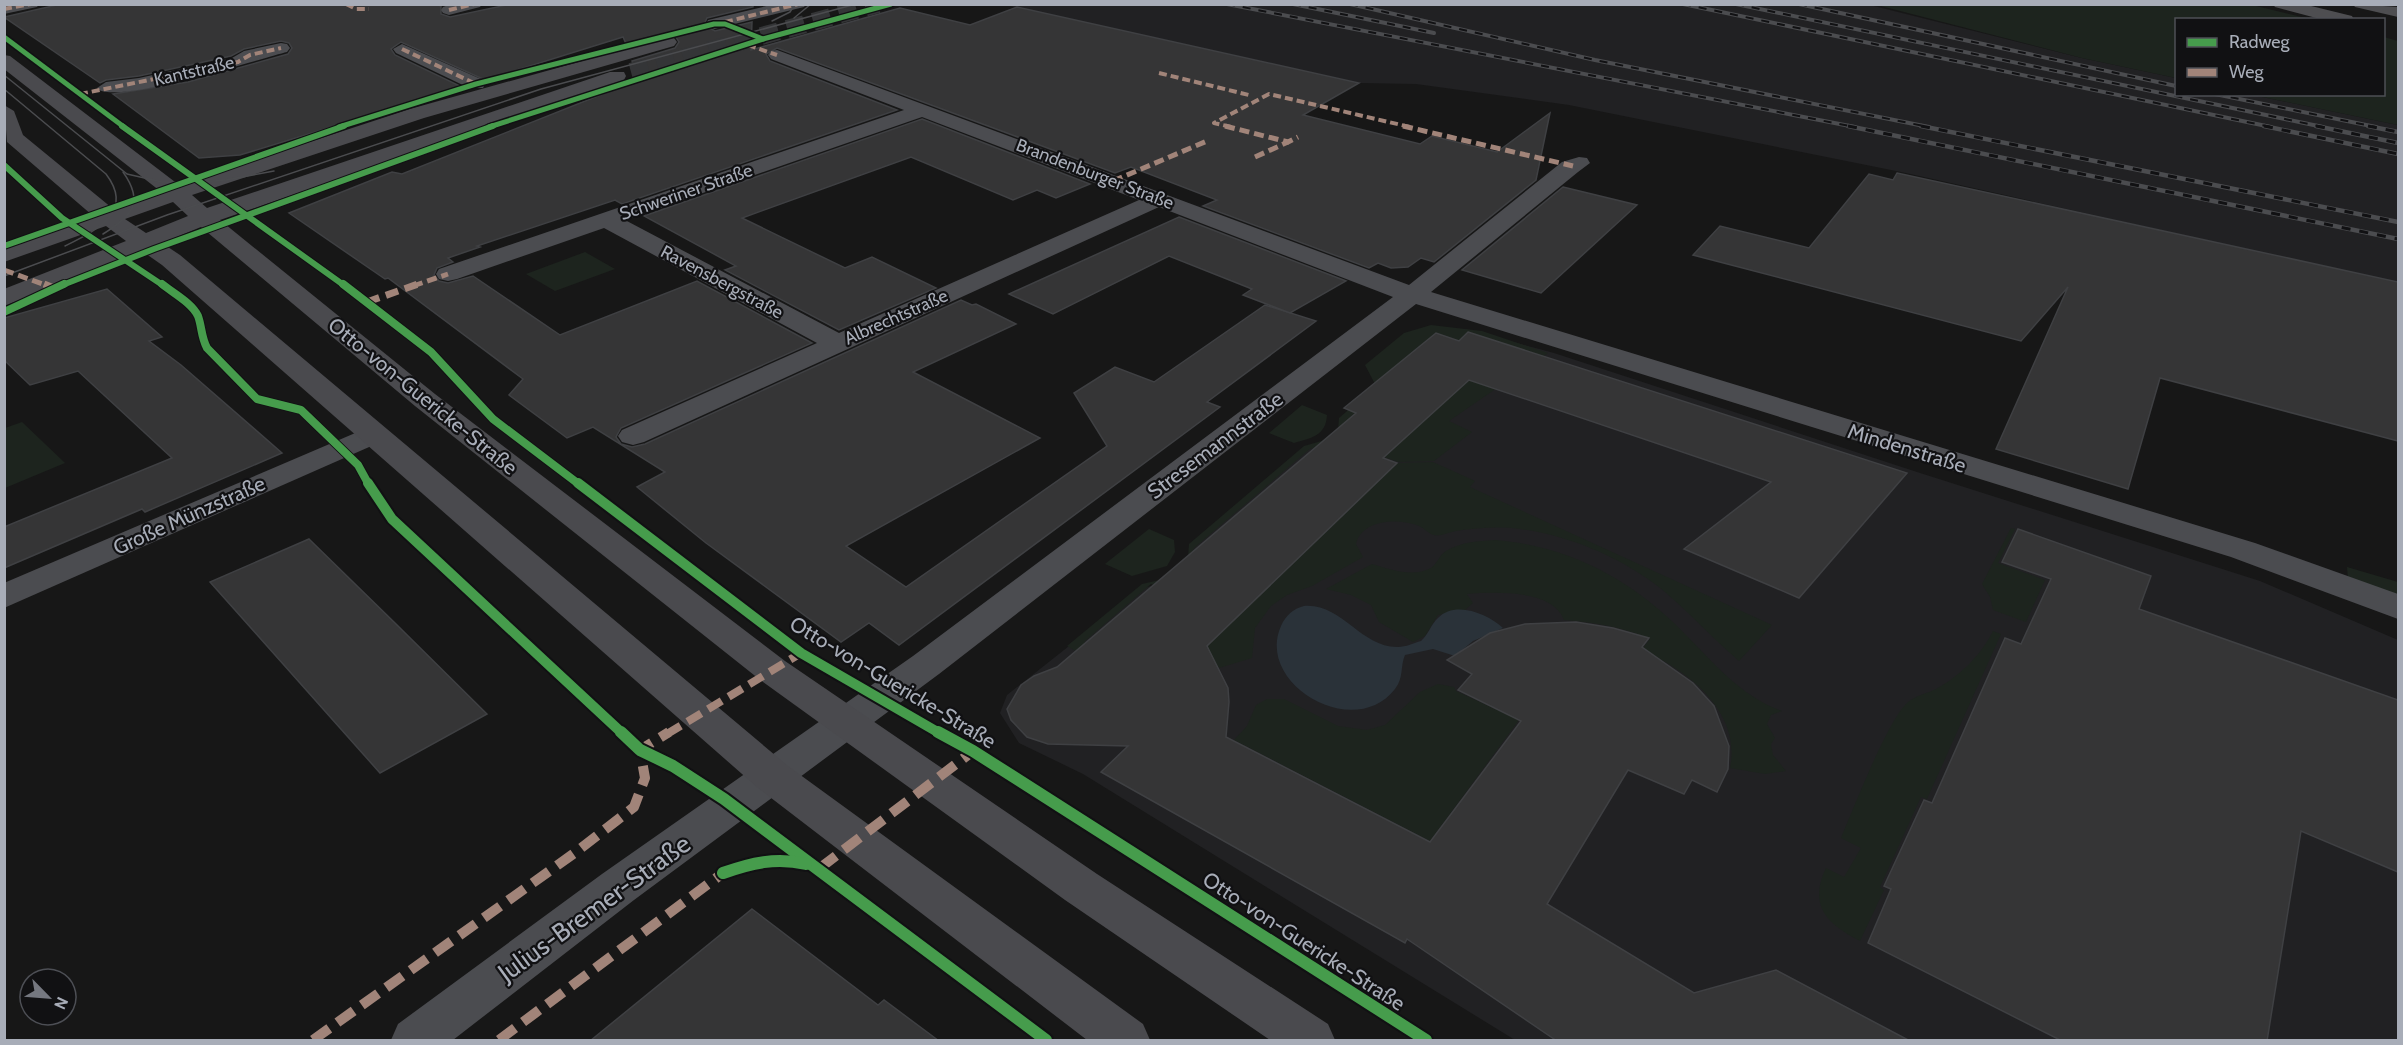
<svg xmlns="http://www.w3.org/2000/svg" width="2403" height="1045" font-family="Cabin,sans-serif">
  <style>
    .built { fill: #212123 }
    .green { fill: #1d241e }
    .water { fill: #2a3239 }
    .building { fill: #353536; stroke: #3f4043; stroke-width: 1.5 }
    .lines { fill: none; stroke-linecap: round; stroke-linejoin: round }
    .secondary-tunnel { stroke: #343537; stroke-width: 18; stroke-dasharray: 18 9; stroke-linecap: butt }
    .street { fill: #4b4c50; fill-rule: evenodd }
    .secondary { fill: #4a4a4e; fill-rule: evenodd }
    .highway { fill: #4e4e51; fill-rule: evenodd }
    .tram { stroke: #4b4c4f; stroke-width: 1.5 }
    .rail-far1-casing { stroke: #4b4c4f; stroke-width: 4 }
    .rail-casing { stroke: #4b4c4f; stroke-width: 4.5 }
    .rail-far1 { stroke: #111113; stroke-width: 2; stroke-dasharray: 8; stroke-linecap: butt }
    .rail { stroke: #111113; stroke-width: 3; stroke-dasharray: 9; stroke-linecap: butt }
    .quiet-far4 { stroke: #a18479; stroke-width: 4; stroke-dasharray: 8 4; stroke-linecap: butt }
    .quiet-far3 { stroke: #a18479; stroke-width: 5; stroke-dasharray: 10 5; stroke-linecap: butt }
    .quiet-far2 { stroke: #a18479; stroke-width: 7; stroke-dasharray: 13 7; stroke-linecap: butt }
    .quiet-far1 { stroke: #a18479; stroke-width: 8; stroke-dasharray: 16 8; stroke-linecap: butt }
    .quiet { stroke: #a18479; stroke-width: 10; stroke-dasharray: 20 10; stroke-linecap: butt }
    .cycleway-far4-casing { stroke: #111113; stroke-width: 8 }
    .cycleway-far3-casing { stroke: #111113; stroke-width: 8 }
    .cycleway-far2-casing { stroke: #111113; stroke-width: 10 }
    .cycleway-far1-casing { stroke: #111113; stroke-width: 14 }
    .cycleway-casing { stroke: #111113; stroke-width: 16 }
    .cycleway-far4 { stroke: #469c4c; stroke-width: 5 }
    .cycleway-far3 { stroke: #469c4c; stroke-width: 6 }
    .cycleway-far2 { stroke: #469c4c; stroke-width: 8 }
    .cycleway-far1 { stroke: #469c4c; stroke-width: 10 }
    .cycleway { stroke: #469c4c; stroke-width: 12 }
    .labels { text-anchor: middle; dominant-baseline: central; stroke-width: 4.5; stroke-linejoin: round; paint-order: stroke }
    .far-street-label { font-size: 18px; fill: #a8adb8; stroke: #111113 }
    .street-label { font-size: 21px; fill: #a8adb8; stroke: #111113 }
    .near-street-label { font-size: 26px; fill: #a8adb8; stroke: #111113 }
  </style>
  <rect width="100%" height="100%" fill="#171717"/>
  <g class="built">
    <polygon points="1006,5 1870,5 2082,58 2176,78 2176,94 2253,95 2398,125 2398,283 1906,173 1569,105 1416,84 1360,83"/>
    <polygon points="1465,329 1554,353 1917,472 2260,581 2398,640 2398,1040 1515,1040 1083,774 1019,743 1000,713 1007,695 1141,589 1180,577 1193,543 1305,450 1337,438"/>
  </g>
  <g class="green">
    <polygon points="2248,4 2310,19 2176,20 2176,78 2082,58 1877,5"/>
    <polygon points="2384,37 2398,41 2398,125 2253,95 2384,94"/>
    <polygon points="585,252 615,269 555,291 526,274"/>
    <polygon points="1431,325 1482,331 1548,353 1449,421 1472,432 1434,461 1398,462 1352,445 1337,458 1311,448 1193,549 1220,562 1179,597 1151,584 1084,642 1096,649 1086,657 1067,646 1142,584 1164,579 1188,557 1189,544 1304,446 1325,440 1338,430 1339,418 1376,386 1365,365 1404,333"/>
    <path d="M1302 405 1327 415C1326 436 1311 438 1294 443L1269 433Z"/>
    <polygon points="22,422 65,463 5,488 5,428"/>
    <path d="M1433 462 1475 481 1470 487 1772 625 1739 661C1713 639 1691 614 1665 592 1625 559 1572 536 1520 529 1499 526 1477 528 1456 531 1450 532 1439 537 1434 535 1429 534 1424 528 1419 526 1399 518 1362 519 1356 544L1363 557 1312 586 1287 595 1271 606 1255 628 1252 658 1219 668 1205 647 1397 463Z"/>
    <polygon points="2011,528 2015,529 1998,563 2045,580 2026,622 1993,610 1990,597 1982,584"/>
    <polygon points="1149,529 1174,540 1175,552 1167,566 1132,576 1105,564"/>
    <path d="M1495 540C1569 546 1632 580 1683 632 1714 663 1740 696 1782 711L1771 715 1767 724 1775 738 1771 744 1773 755 1786 771 1765 774 1730 768C1742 712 1687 669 1641 650L1650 639C1622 627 1594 622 1564 620 1553 589 1494 592 1467 594L1473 603 1465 610 1438 615 1425 636 1413 642 1379 622 1371 605 1351 595 1326 589 1372 564C1389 569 1413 578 1431 568 1438 563 1439 555 1446 551 1461 542 1478 541 1495 540Z"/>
    <polygon points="2347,567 2398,582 2398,600 2348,579"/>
    <path d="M1993 631 2001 634 1927 799 1921 797 1880 887 1884 890 1860 941C1827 924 1808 906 1826 868L1844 877 1861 848 1841 838C1853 810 1888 719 1908 702 1915 696 1928 693 1936 689 1960 676 1981 655 1993 631Z"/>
    <polygon points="1438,684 1454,687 1456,691 1519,720 1430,841 1234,740 1247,726 1256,705 1267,699 1284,699 1338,726 1367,730 1385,725 1420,692"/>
  </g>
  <path class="water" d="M1304 606C1342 603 1361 648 1398 647 1406 647 1414 643 1421 641 1429 634 1431 624 1438 618 1455 600 1488 614 1503 628L1473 641 1455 656 1433 649 1405 655C1400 666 1404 678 1395 689 1354 742 1255 684 1281 626 1286 615 1293 609 1304 606Z"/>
  <g class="building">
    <polygon points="61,4 436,4 441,6 441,14 450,17 511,4 753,4 753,7 707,18 704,25 715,31 752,22 751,50 900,8 970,25 1017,7 1359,83 1303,115 1420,144 1432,136 1497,152 1550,113 1536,180 1434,262 1421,258 1408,267 1391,268 1378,263 1369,268 1203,206 1217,200 1131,167 1115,173 777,48 766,54 770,61 897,110 622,204 615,200 477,246 480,247 448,258 453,262 437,268 434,275 439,281 448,283 473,276 560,335 697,281 812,343 621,428 616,437 621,444 632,447 645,444 961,300 972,305 976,304 1016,324 913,372 1040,438 846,546 906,587 1107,446 1074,393 1115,367 1154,382 1265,305 1316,321 1207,402 1220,407 899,645 869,623 841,642 706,543 637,487 665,472 593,427 567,438 509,395 523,379 388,278 385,279 289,213 392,172 402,174 638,80 632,61 675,48 679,42 676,37 667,35 627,46 623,37 485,80 401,42 391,49 395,55 462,87 240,155 199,158 113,94 188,82 288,54 292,48 289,43 281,41 244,49 231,56 139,76 106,80 100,83 4,17"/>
    <polygon points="922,119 1090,184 1056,198 1037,190 1013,200 911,157 742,218 845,268 872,257 936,288 839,330 725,270 736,266 644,216"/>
    <polygon points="1897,173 2398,282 2398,441 2160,378 2128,489 1996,449 2068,287 2021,341 1693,255 1720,226 1809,248 1869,174 1893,180"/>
    <polygon points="1563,187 1637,205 1541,293 1462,270"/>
    <polygon points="1179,217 1346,281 1290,313 1243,295 1252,289 1169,256 1053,314 1009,294"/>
    <polygon points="107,289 162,337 149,341 181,365 282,453 145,512 142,509 4,568 4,527 172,458 78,371 30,385 4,360 4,318"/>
    <polygon points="1468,332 1907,473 1799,598 1684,549 1771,482 1469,380 1383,458 1397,463 1207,646 1228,688 1229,702 1226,737 1430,842 1521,721 1458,690 1472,674 1447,660 1490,633 1525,624 1576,622 1613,628 1649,638 1642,647 1693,683 1714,706 1729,746 1728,769 1717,792 1692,780 1684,794 1628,770 1547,904 1694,993 1776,970 1910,1041 1557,1041 1407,939 1405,943 1101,772 1128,746 1048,744 1027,737 1011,720 1007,709 1021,685 1034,676 1057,667 1356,413 1344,408 1436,333 1459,341"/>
    <polygon points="2018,529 2151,576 2139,609 2398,700 2398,872 2301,831 2267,1041 2062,1041 1868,943 1891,889 1884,886 1924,800 1932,803 2005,638 2021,644 2051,579 2002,562"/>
    <polygon points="309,539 395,623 487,714 380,773 210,582"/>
    <polygon points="752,909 878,1005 884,1000 939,1041 590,1041"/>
  </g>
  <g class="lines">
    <polyline class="secondary-tunnel" points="631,72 878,4"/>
    <g class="street">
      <polygon points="4,4 39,4 37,7 4,14"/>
      <polygon points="451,4 482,4 480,7 449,15 443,13 441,10 443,7"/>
      <polygon points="775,4 806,4 804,7 714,29 706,24 708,20"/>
      <path d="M281 43 287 44 290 48 287 52C262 58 110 107 97 88L106 82 139 78 232 58 244 51Z"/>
      <polygon points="402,44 483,80 485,84 483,88 469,88 396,53 393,49"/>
      <path d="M777 50 1409 285 1562 162 1579 157 1587 158 1590 163 1578 172 1431 292 2255 543 2398 594V619L2231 557 1416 304 939 674 634 900 453 1040H391L398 1024 602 874 913 656 1393 297 1159 207 644 442 633 445 622 442 618 436 622 430 817 343 604 228 457 279 448 281 439 279 436 274 439 269 904 110 771 59 768 55 771 51ZM922 117 1139 200 839 333 625 220Z"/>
      <polygon points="374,425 385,428 389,434 385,440 4,608 4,583"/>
    </g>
    <path class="secondary" d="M668 37 674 38 677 42 674 46 424 118 192 195 207 208 610 72H624L626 76 624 80 220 220 435 394 785 661 1097 874 1328 1024 1335 1040H1270L1065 900 759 679 415 406 201 227 162 243 180 255 788 766 1143 1024 1150 1040H1087L758 788 162 265 142 251 4 306V289L126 241 106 226 4 262V247L92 215 7 142 4 105 14 111 23 135 112 208 160 191 4 69V55L10 56 179 185 410 109ZM173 202 188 216 146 233 125 219Z"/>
    <g class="highway">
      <polygon points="2273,4 2303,4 2352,16 2354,20 2324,20 2275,7"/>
      <polygon points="2353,4 2398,7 2398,17 2355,7"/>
    </g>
    <g class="tram">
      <polyline points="794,18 811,4"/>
      <polyline points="772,21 790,12 795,4"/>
      <polyline points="4,75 127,174 162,182 187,183 226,180 274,171"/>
      <path d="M4 89 106 174C135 212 97 230 65 246"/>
      <path d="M103 234C132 216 145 203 123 172"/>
      <polyline points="4,276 167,215 541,89 856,4"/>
    </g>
    <defs>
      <g id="rail-far1">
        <polyline points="1227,4 1855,127"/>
        <polyline points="1293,4 1434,33"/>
        <polyline points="1350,4 1595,60 1929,127"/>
        <polyline points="1683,4 2271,127"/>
        <polyline points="1736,4 2323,127"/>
        <polyline points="1799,4 2176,86"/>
        <polyline points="2215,94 2376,127"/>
      </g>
      <g id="rail">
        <polyline points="1848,126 2398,239"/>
        <polyline points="1921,126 2398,222"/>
        <polyline points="2264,126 2398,154"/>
        <polyline points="2316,126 2398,143"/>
        <polyline points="2368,126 2398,132"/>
      </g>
    </defs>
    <use href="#rail-far1" class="rail-far1-casing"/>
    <use href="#rail" class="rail-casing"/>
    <use href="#rail-far1" class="rail-far1"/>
    <use href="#rail" class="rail"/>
    <g class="quiet-far4">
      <polyline points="346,4 356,9 369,9"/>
      <polyline points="4,9 31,4"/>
      <polyline points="449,10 474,4"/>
      <polyline points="725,22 798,4"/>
      <polyline points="748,45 777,55"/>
      <polyline points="402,49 476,84"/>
      <polyline points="1159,73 1249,95"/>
      <polyline points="80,94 238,62 250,55 281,48"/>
      <polyline points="1231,127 1214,123 1269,94 1410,127"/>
    </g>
    <g class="quiet-far3">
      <polyline points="1225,126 1288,142 1298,137"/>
      <polyline points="1403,126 1573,166"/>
      <polyline points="1255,157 1288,142"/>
      <polyline points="1113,181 1207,141"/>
      <polyline points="4,270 48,286"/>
      <polyline points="413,286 448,274"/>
    </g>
    <g class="quiet-far2">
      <polyline points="44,284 54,288"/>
      <polyline points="367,302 418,284"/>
    </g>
    <polyline class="quiet-far1" points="667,734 801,653"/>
    <g class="quiet">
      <polyline points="820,868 973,751"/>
      <polyline points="313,1040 576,852 634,807 645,778 640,750 669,732"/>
      <polyline points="499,1040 723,873"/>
    </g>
    <defs>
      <g id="cycleway-far4">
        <polyline points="4,37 124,127"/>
        <polyline points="339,127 476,84 714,24 725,24 763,39"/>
        <polyline points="489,127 763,39 891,4"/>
      </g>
      <g id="cycleway-far3">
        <polyline points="122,126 345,286"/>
        <polyline points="4,165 62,218 164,286"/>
        <polyline points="4,246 344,126"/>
        <polyline points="60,286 154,249 493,126"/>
      </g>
      <g id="cycleway-far2">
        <path d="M162 284C173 293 192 303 198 316 202 327 201 337 207 348L257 399 301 410 358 465 369 485"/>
        <polyline points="343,284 431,352 493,419 580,485"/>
        <polyline points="4,312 64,284"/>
      </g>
      <g id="cycleway-far1">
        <polyline points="368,483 392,519 623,734"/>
        <polyline points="578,483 801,653 941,734"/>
      </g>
      <g id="cycleway">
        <polyline points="621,732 640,750 673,766 724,799 1046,1040"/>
        <polyline points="938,732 973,751 1426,1040"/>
        <path d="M723 873C751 863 776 857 806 864"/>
      </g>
    </defs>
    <use href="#cycleway-far4" class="cycleway-far4-casing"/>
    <use href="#cycleway-far3" class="cycleway-far3-casing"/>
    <use href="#cycleway-far2" class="cycleway-far2-casing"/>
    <use href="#cycleway-far1" class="cycleway-far1-casing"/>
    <use href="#cycleway" class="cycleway-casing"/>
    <use href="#cycleway-far4" class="cycleway-far4"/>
    <use href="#cycleway-far3" class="cycleway-far3"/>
    <use href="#cycleway-far2" class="cycleway-far2"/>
    <use href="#cycleway-far1" class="cycleway-far1"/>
    <use href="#cycleway" class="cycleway"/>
  </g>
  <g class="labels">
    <g class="far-street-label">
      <text transform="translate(194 71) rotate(-13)">Kantstraße</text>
      <text transform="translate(1095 174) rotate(21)">Brandenburger Straße</text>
      <text transform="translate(686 192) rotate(-19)">Schweriner Straße</text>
      <text transform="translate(722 282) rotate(28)">Ravensbergstraße</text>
      <text transform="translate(896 317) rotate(-24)">Albrechtstraße</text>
    </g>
    <g class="street-label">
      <text transform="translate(423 396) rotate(39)">Otto-von-Guericke-Straße</text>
      <text transform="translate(1215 445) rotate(-37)">Stresemannstraße</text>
      <text transform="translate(1907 448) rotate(17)">Mindenstraße</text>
      <text transform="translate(189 515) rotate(-24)">Große Münzstraße</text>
      <text transform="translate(893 682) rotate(31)">Otto-von-Guericke-Straße</text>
      <text transform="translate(1304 941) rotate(33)">Otto-von-Guericke-Straße</text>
    </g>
    <g class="near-street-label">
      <text transform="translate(594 908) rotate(-36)">Julius-Bremer-Straße</text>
    </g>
  </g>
  <rect width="2403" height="1045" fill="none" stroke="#a8adb8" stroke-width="12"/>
  <rect x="2175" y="18" width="210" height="78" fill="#111113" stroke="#4d4f55" stroke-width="1.5"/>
  <rect x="2187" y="38" width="30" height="9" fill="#469c4c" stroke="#4d4f55" stroke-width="1.5"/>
  <text x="2229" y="48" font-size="18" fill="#a8adb8">Radweg</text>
  <rect x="2187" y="68" width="30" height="9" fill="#a18479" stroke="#4d4f55" stroke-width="1.5"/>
  <text x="2229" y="78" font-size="18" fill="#a8adb8">Weg</text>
  <g transform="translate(48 997) rotate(115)"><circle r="28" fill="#111113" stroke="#4d4f55" stroke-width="1.5"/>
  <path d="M0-4.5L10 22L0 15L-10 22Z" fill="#757880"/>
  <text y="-9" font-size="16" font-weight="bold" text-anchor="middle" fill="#a8adb8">N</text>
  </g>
</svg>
